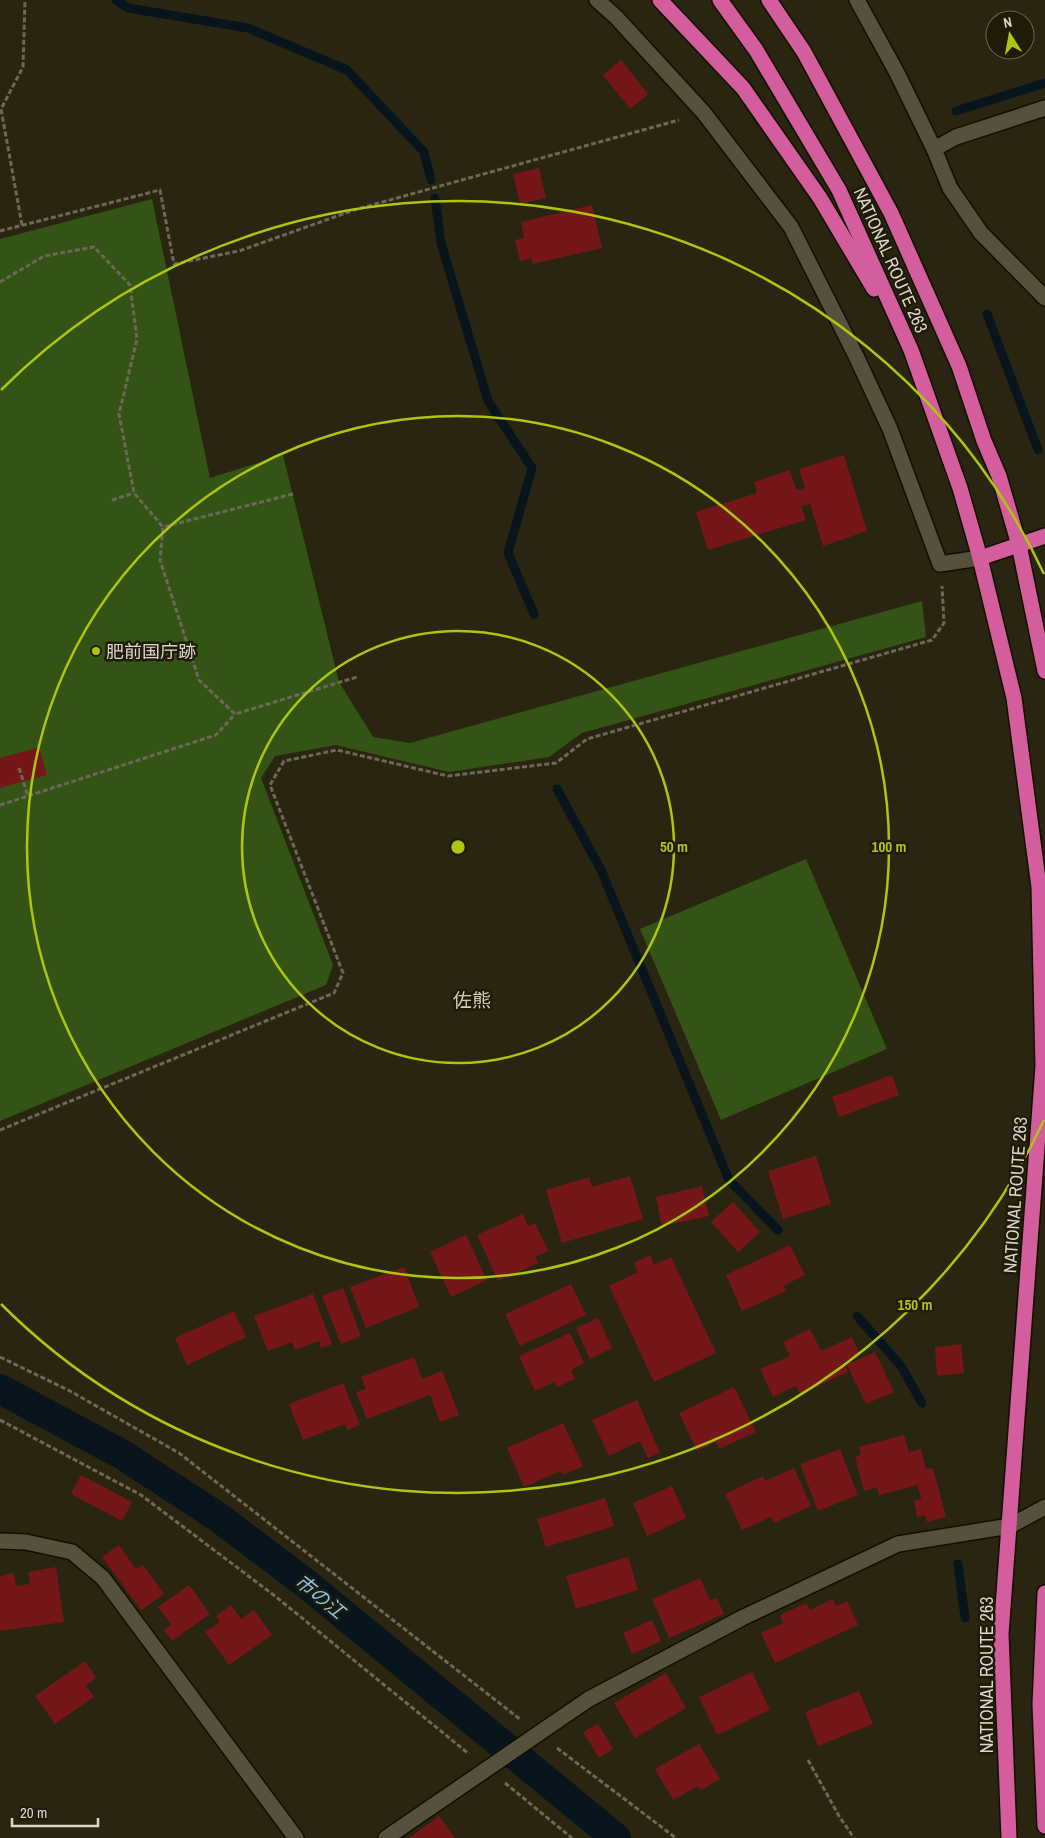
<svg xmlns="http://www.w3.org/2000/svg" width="1045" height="1838" font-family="'Archivo Narrow','Noto Sans JP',sans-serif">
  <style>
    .green { fill: #345416 }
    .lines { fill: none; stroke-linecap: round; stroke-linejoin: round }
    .stream { stroke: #08151d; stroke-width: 9 }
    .canal { stroke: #08151d; stroke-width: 30 }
    .building { fill: #751719 }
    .minor-casing { stroke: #120e00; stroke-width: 18 }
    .highway-casing { stroke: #120e00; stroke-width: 18 }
    .path { stroke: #6d6958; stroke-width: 3; stroke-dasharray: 5 2.5; stroke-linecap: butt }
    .minor { stroke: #56513c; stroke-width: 15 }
    .highway { stroke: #d45e9d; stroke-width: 15 }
    .ring { fill: none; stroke: #adc60f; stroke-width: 2.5 }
    .poi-dot { fill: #adc60f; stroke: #201b08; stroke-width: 2 }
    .labels { text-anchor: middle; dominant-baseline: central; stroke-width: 5; stroke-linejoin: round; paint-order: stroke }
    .street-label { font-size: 18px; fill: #dad7cb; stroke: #201b08 }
    .poi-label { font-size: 18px; fill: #dad7cb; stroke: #201b08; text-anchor: start }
    .neighbourhood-label { font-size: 19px; fill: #d2ccb4; stroke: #201b08 }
    .water-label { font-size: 19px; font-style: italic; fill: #85c8f7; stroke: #201b08 }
    .centre { fill: #adc60f; stroke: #201b08; stroke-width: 2.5 }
    .ring-label { font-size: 15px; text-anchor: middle; font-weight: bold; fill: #adc60f; stroke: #201b08; stroke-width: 5; stroke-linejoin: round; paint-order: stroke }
  </style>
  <rect width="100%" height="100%" fill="#2a2511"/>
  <g class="green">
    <polygon points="152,199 210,478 283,455 339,682 373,737 410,743 922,601 926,637 582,733 549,757 449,772 336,745 275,756 261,778 333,965 326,985 0,1121 0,239"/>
    <polygon points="806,859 887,1049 721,1120 640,929"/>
  </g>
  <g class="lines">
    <g class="stream">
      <polyline points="116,0 128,8 248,28 347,70 424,152 431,180"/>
      <polyline points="956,111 1045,83"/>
      <polyline points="435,198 441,243 488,401 532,468 508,553 534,614"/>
      <polyline points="987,314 1038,450"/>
      <polyline points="557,789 601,870 729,1180 778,1230"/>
      <polyline points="857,1316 901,1366 922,1403"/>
      <polyline points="958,1564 965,1618"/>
    </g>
    <polyline class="canal" points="0,1389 123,1455 218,1517 304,1582 616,1838"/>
  </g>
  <g class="building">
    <polygon points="621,60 648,94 630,109 603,75"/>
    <polygon points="539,168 546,198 520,204 513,174"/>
    <polygon points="592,205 602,248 533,264 531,258 520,261 515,240 524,238 521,222"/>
    <polygon points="844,455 867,531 823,546 810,504 801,506 806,520 708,550 696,512 757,493 754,482 790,470 796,490 805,488 799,469"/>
    <polygon points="39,747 47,775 0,788 0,758"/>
    <polygon points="892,1075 899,1095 839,1117 832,1097"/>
    <polygon points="816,1156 831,1204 783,1219 768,1171"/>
    <polygon points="630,1176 643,1219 562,1243 546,1190 589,1177 592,1187"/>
    <polygon points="702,1186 709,1216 662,1226 656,1197"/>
    <polygon points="733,1202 760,1232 738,1252 711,1222"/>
    <polygon points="523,1214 528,1226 535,1223 548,1251 535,1257 538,1263 498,1281 477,1235"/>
    <polygon points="466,1235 487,1280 451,1297 430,1252"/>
    <polygon points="790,1245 805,1275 783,1286 786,1291 742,1311 726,1275"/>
    <polygon points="650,1255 654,1265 671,1257 716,1353 654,1382 609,1286 638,1272 634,1263"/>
    <polygon points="404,1267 419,1307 366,1328 350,1287"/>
    <polygon points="571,1284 586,1315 520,1346 505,1314"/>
    <polygon points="343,1288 361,1336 341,1344 322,1296"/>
    <polygon points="313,1294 332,1344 321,1348 319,1341 295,1350 292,1342 268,1351 254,1316"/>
    <polygon points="234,1311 246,1337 187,1365 175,1338"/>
    <polygon points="598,1318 612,1348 590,1359 576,1328"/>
    <polygon points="810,1329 821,1351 852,1337 860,1355 844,1362 848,1372 800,1394 796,1386 773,1397 760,1369 790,1356 783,1342"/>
    <polygon points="570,1333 584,1363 571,1370 575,1379 557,1387 554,1382 535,1391 519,1356"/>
    <polygon points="961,1344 964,1373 937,1376 935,1347"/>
    <polygon points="875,1352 894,1392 866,1404 847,1365"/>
    <polygon points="414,1357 422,1379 442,1371 459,1415 440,1422 430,1395 367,1419 356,1392 366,1389 361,1377"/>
    <polygon points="343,1383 360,1425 347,1430 345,1424 303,1440 289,1404"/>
    <polygon points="734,1387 756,1432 719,1449 716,1442 697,1451 679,1413"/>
    <polygon points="637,1400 660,1453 648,1458 640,1441 609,1456 592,1420"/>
    <polygon points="563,1423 583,1466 563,1475 561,1471 524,1487 507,1448"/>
    <polygon points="904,1435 909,1452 921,1449 926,1469 933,1468 946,1517 927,1522 925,1515 917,1517 914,1501 921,1499 918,1485 879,1495 877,1487 864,1491 855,1456 861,1455 859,1447"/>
    <polygon points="840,1449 858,1495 818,1511 800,1464"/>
    <polygon points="794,1468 811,1506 774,1523 771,1517 742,1530 725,1494 763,1476 765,1481"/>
    <polygon points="81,1475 132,1502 122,1521 71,1494"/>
    <polygon points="672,1486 686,1518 647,1536 633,1503"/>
    <polygon points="605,1498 614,1526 546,1547 537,1519"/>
    <polygon points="119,1545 136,1569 143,1565 164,1594 141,1610 102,1557"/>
    <polygon points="628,1557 638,1590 576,1609 566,1576"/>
    <polygon points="56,1567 64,1622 0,1631 0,1576 14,1573 16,1586 30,1584 28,1572"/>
    <polygon points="700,1578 710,1600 717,1598 724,1614 669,1638 652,1599"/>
    <polygon points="189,1585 210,1614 172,1641 164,1630 171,1624 158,1607"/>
    <polygon points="833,1599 836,1606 847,1601 858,1625 775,1663 761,1633 783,1623 780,1615 806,1603 810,1610"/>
    <polygon points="231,1605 241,1619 254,1610 272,1635 229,1665 205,1632 220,1622 216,1616"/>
    <polygon points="652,1620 661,1641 632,1654 623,1633"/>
    <polygon points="85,1661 96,1678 86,1685 94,1697 55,1724 35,1696"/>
    <polygon points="752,1672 770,1710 717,1735 699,1697"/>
    <polygon points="666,1673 686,1708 635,1738 614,1703"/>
    <polygon points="859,1691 873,1724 818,1746 805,1712"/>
    <polygon points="598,1724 613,1749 599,1758 583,1732"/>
    <polygon points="699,1744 720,1779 701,1790 698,1786 673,1800 655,1769"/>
    <polygon points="439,1816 455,1838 409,1838"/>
  </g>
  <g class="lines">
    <defs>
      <g id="minor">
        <polyline points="597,0 616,17 704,113 791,227 856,356 890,429 940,564 980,558"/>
        <polyline points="857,0 897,73 934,149 950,188 981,233 1045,298"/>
        <polyline points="934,149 956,137 1045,108"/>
        <polyline points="0,1541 26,1542 72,1552 103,1578 296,1838"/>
        <polyline points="386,1838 589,1699 742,1618 898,1544 1010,1526 1045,1507"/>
      </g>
      <g id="highway">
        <polyline points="660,0 743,88 820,198 874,289"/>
        <polyline points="720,0 756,50 839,190 911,350 960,488 980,558 1014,698 1039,887 1043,1066 1001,1634 1009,1838"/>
        <polyline points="769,0 804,52 891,213 959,366 984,441 999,476 1019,545 1045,671"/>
        <polyline points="980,558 1045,536"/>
        <polyline points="1045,1593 1040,1704 1045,1826"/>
      </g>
    </defs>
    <use href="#minor" class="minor-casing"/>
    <use href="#highway" class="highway-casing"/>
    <g class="path">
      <polyline points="22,225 1,109 23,67 25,0"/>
      <polyline points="0,231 160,190 174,264 239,251 357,209 679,120"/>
      <polyline points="0,282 44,256 94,247 130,285 137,339 119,414 134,493 163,527"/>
      <polyline points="293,494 163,527 160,560 199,680 235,714 357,677"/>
      <polyline points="112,500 134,493"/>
      <polyline points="19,768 28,796"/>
      <polyline points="0,805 216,735 235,714"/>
      <polyline points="0,1130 334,993 343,973 270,785 284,761 337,750 448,776 556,763 587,739 932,640 944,623 942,586"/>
      <polyline points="0,1357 70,1391 179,1453 521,1720"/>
      <polyline points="0,1420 141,1495 275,1596 469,1754"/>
      <polyline points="557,1748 676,1838"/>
      <polyline points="808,1760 839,1816 854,1838"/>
      <polyline points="505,1783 572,1838"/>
    </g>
    <use href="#minor" class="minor"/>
    <use href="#highway" class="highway"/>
  </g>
  <g class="ring">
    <circle cx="458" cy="847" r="216"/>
    <circle cx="458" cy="847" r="431"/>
    <path d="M1044 1120A647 647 0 0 1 1 1304M1 390A647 647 0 0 1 1044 574"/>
  </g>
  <circle class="poi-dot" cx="96" cy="651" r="5"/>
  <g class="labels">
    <g class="street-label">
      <text transform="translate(891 260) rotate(66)">NATIONAL ROUTE 263</text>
      <text transform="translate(1015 1195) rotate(-86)">NATIONAL ROUTE 263</text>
      <text transform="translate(986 1675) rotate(-90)">NATIONAL ROUTE 263</text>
    </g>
    <g class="poi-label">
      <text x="106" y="651">肥前国庁跡</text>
    </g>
    <g class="neighbourhood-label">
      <text x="472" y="1000">佐熊</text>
    </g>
    <g class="water-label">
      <text transform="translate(320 1596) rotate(39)">市の江</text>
    </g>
  </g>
  <circle cx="458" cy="847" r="8" class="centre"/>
  <g class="ring-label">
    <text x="674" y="852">50 m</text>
    <text x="889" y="852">100 m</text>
    <text x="915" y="1310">150 m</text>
  </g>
  <g transform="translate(1010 35) rotate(349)"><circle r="24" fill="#201b08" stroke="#6a6656"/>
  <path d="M0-4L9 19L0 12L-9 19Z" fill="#adc60f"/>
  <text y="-8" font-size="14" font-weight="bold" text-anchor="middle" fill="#dad7cb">N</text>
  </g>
  <path d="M12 1818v8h86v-8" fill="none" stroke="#dad7cb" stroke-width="2.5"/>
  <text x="20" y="1818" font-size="15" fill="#dad7cb" stroke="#201b08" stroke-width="4" paint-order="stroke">20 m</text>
</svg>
